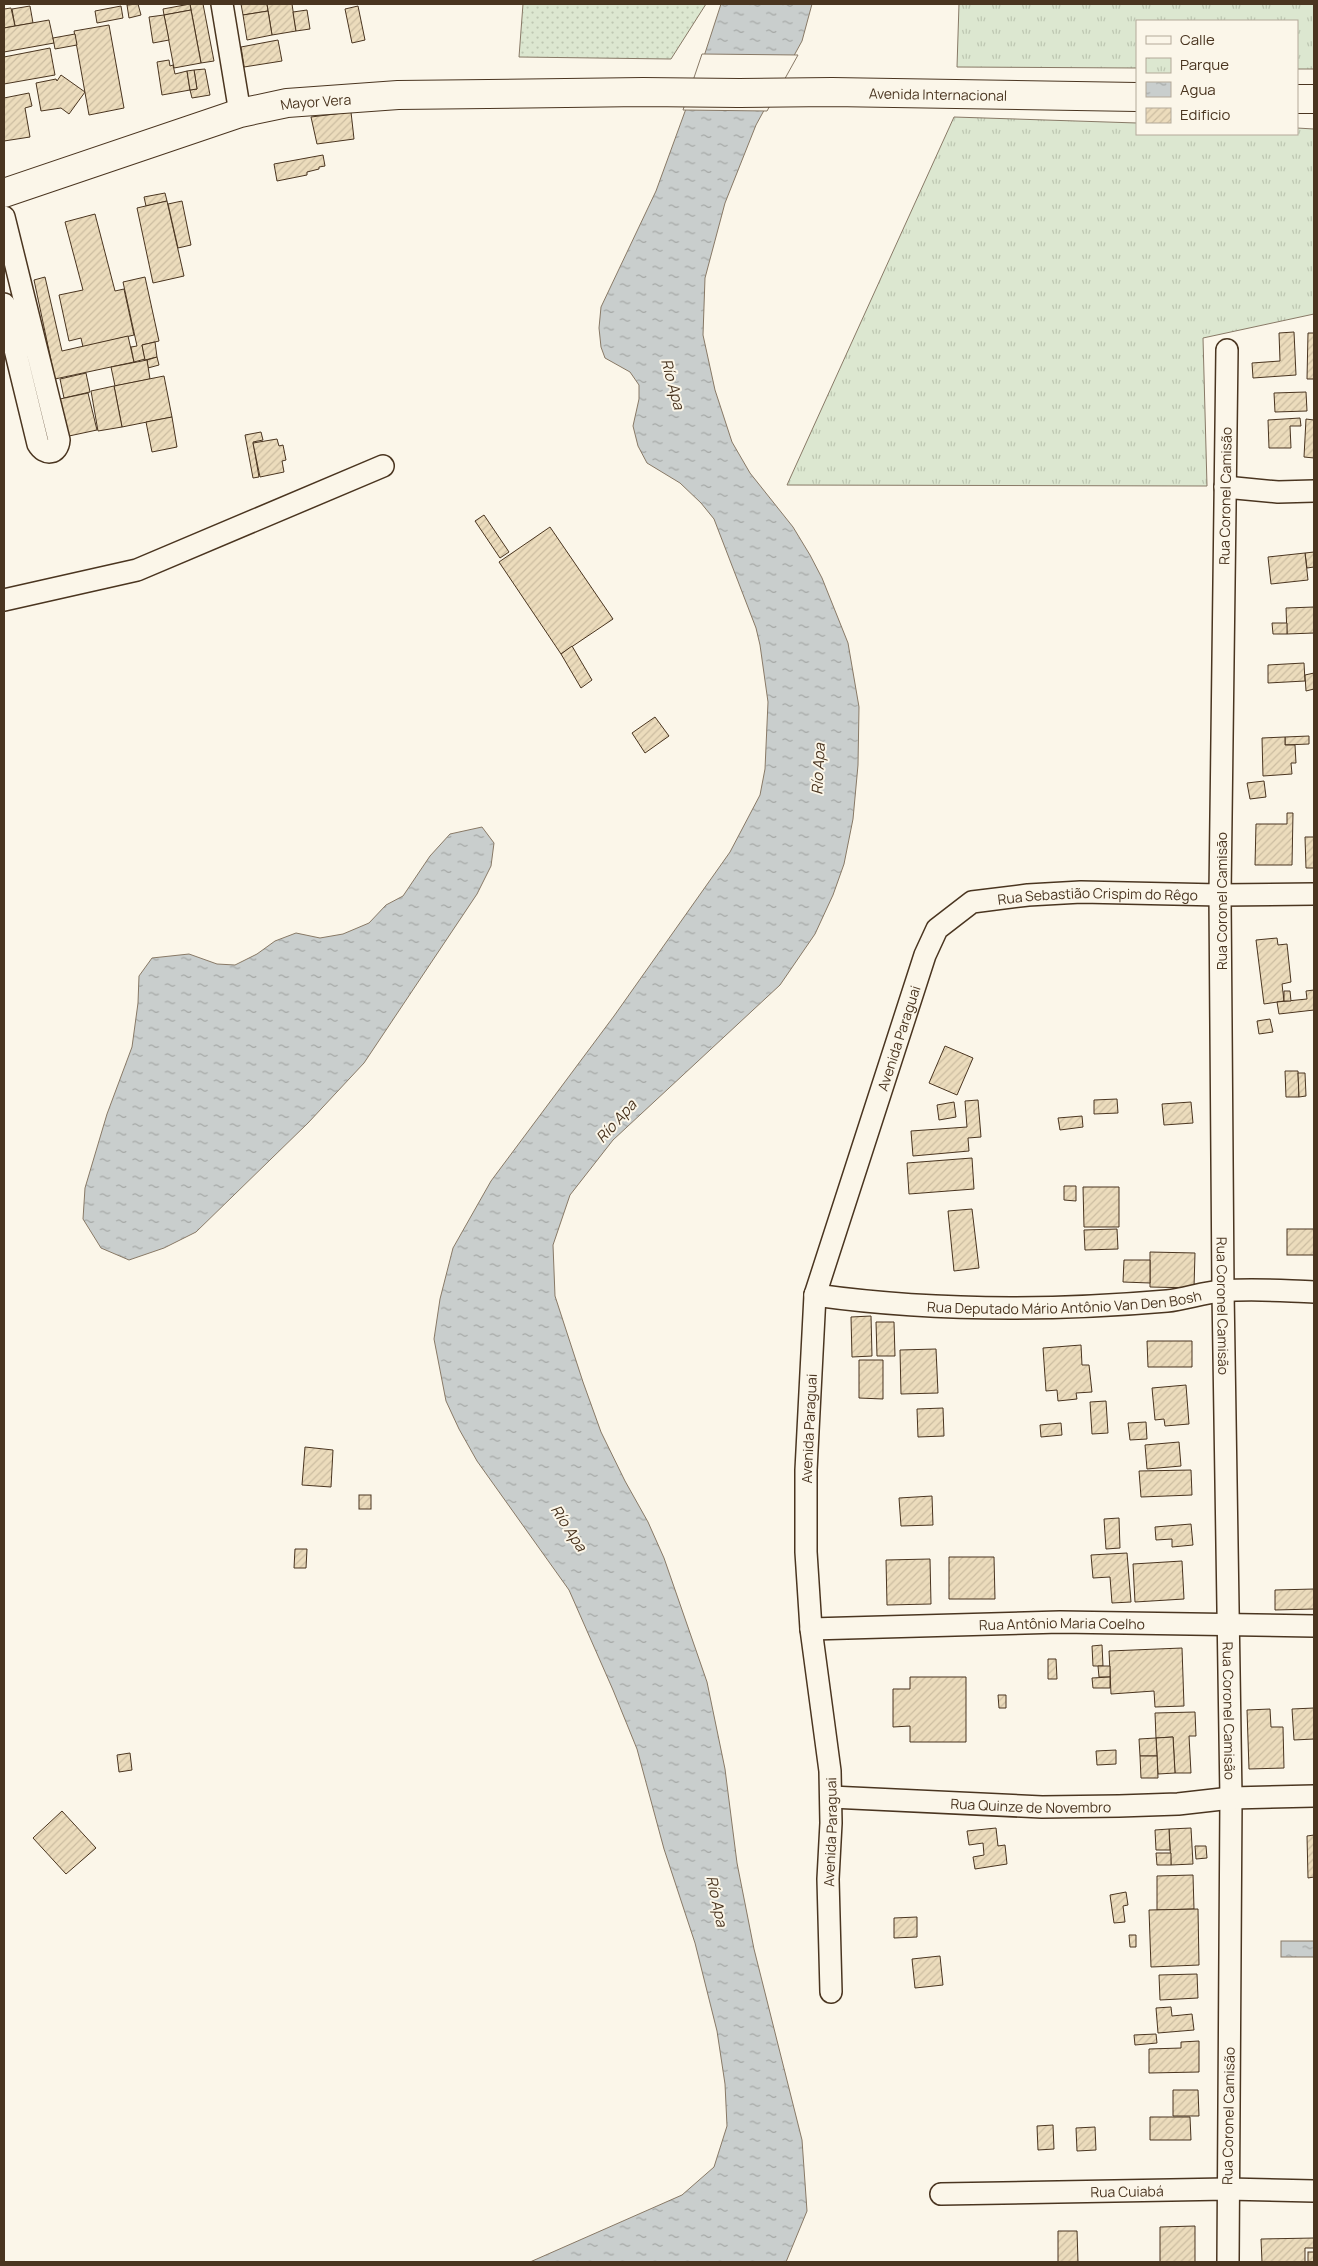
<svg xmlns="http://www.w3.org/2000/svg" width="1318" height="2266" font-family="Manrope,sans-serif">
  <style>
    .grass { fill: url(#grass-dots); stroke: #887966 }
    .park { fill: url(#park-tufts); stroke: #887966 }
    .water { fill: url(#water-ripples); stroke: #887966 }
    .pier { fill: #fbf6e9; stroke: #887966 }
    .building { fill: url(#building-hatch); stroke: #4a3520 }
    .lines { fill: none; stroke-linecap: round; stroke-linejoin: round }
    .minor-casing { stroke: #4a3520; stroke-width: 24 }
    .major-casing { stroke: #4a3520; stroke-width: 30 }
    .highway-casing { stroke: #4a3520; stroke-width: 30 }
    .minor { stroke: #fbf6e9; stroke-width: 21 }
    .major { stroke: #fbf6e9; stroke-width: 28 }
    .highway { stroke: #fbf6e9; stroke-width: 28 }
    .labels { text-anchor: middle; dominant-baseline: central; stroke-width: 4; stroke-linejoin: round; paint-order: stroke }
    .street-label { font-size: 14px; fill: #4a3520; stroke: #fbf6e9 }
    .water-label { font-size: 15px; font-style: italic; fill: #4a3520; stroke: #fbf6e9 }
  </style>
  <defs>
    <pattern id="grass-dots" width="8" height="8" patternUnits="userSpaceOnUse" patternTransform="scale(1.25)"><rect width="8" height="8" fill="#dce7d0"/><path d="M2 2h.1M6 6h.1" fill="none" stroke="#bec7b2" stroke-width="1.8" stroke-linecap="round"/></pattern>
    <pattern id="park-tufts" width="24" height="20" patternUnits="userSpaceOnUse" patternTransform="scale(1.25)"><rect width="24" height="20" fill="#dce7d0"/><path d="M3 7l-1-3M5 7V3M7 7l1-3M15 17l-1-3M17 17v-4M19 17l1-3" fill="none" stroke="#bec7b2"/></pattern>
    <pattern id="water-ripples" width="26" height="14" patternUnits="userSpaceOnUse" patternTransform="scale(1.25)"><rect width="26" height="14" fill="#c9cecd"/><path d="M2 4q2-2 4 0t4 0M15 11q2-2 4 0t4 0" fill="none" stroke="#a5a8a6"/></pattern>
    <pattern id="building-hatch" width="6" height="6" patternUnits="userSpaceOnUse" patternTransform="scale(1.25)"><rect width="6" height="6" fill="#ecdcbc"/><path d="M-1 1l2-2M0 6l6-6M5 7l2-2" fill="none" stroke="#ccbda1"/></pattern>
  </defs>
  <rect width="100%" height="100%" fill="#fbf6e9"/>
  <polygon class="grass" points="523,4 706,4 671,59 519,57"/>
  <g class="park">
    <polygon points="959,4 1314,4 1314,69 1297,69 1297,21 1137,21 1137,68 957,67"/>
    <polygon points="954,117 1137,123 1137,134 1297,134 1297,128 1314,129 1314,314 1203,338 1207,486 787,485"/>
  </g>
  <g class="water">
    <polygon points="721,4 812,4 802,41 756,125 725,203 705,278 703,335 715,390 732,442 750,473 793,527 810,555 822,578 848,643 859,707 858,765 853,819 844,864 833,895 815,934 780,985 613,1140 570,1195 553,1245 555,1296 583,1382 601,1432 625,1481 648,1522 664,1558 707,1682 725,1769 737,1863 754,1949 802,2140 807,2211 786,2262 530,2262 682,2195 714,2167 727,2126 725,2084 717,2031 695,1943 664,1849 637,1749 613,1690 569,1590 477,1461 459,1429 446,1401 434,1339 440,1299 453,1248 491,1181 614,1016 730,852 760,795 765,769 768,702 760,645 756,628 714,519 701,503 680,483 647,463 638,446 633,426 639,399 639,385 630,372 605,358 601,347 599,328 601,307 656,191 695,84"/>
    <polygon points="482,827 494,843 491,866 477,894 364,1063 308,1123 196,1232 164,1248 129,1260 101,1248 83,1219 85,1188 107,1114 132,1047 138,1003 139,976 152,958 189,954 217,964 235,965 257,954 275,941 296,933 320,938 343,934 369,923 386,905 403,896 430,856 450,834"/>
    <rect x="1281" y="1941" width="33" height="16"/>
  </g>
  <polygon class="pier" points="702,54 798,55 767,111 683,110"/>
  <g class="building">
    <polygon points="138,4 141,15 129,18 127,5"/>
    <polygon points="190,4 203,4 214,61 201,63"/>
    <polygon points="190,4 191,10 164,15 163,9"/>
    <polygon points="241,4 267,4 268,11 243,15"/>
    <polygon points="267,4 292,4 296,31 272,35"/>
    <polygon points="30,6 33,23 15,26 12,9"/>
    <polygon points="121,6 123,18 97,23 95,11"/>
    <polygon points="358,6 365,40 352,43 345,9"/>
    <polygon points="11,8 15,26 4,28 4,9"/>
    <polygon points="191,10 201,63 174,68 164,15"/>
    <polygon points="307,10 310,29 296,31 293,12"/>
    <polygon points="268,11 272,35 247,40 243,15"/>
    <polygon points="164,15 169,40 153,43 149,17"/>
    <polygon points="49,20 54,43 4,52 4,28"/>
    <polygon points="109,25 124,108 89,115 74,31"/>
    <polygon points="75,34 77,45 55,49 53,38"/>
    <polygon points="278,40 282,61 244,67 241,47"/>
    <polygon points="50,48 55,75 4,84 4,57"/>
    <polygon points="169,60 170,66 173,65 175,74 187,71 190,90 162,95 157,62"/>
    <polygon points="205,69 210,95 192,98 190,90 197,89 194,70"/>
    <polygon points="194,70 197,89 190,90 187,71"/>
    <polygon points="61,75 85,92 69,114 61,108 41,111 36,83 56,79 57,81"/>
    <polygon points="29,93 32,106 25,108 30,137 4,141 4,98"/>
    <polygon points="351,112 354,139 317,144 311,117"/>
    <polygon points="323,155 325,166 319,167 319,169 307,172 307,175 277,181 274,164"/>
    <polygon points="165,193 167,201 146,206 144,197"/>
    <polygon points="167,201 184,276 153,283 137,208"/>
    <polygon points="182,201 191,245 178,248 168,204"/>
    <polygon points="95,214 115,291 124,289 134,335 83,347 81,338 69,341 59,295 83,290 65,222"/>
    <polygon points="45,277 62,351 128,336 134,362 55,379 34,280"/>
    <polygon points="145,277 159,341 142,345 145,359 134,362 131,347 137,346 123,282"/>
    <polygon points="1294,332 1296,375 1253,378 1252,363 1280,361 1279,333"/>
    <polygon points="1308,333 1314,333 1314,379 1307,379"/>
    <polygon points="155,342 157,357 145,360 142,345"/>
    <polygon points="157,357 159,365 148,368 147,360"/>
    <polygon points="147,360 150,379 115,386 111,367"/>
    <polygon points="86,373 90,392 64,398 60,379"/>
    <polygon points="164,376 172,417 122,427 114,386"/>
    <polygon points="114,386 122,427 98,431 91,391"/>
    <polygon points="1306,392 1307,411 1275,412 1274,393"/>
    <polygon points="88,393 97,430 69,436 60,399"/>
    <polygon points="172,417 177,447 152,452 146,422"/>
    <polygon points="1300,418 1301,426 1290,426 1291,448 1269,448 1268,420"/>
    <polygon points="1306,419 1314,420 1314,458 1304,457"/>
    <polygon points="261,432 263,440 253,442 259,477 253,478 245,435"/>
    <polygon points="277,439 279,446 283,445 286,460 282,461 284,472 260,477 253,443"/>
    <polygon points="484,515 509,552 500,558 475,521"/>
    <polygon points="550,527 613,619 561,654 499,562"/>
    <polygon points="1314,552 1314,567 1307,568 1305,553"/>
    <polygon points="1305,553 1308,580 1271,584 1268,557"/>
    <polygon points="1314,607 1314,633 1287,634 1286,608"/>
    <polygon points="1272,623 1287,623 1287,634 1273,634"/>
    <polygon points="572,646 592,680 581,688 561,654"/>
    <polygon points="1304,663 1305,681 1268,683 1268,665"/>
    <polygon points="1314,673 1314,689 1306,691 1305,675"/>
    <polygon points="655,717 669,736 645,753 632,733"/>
    <polygon points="1309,736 1309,744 1285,745 1285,737"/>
    <polygon points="1285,737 1285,745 1295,745 1296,763 1291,763 1292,774 1263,776 1262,738"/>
    <polygon points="1264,781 1266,797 1250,799 1247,783"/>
    <polygon points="1287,813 1293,813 1292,865 1255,865 1256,824 1287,824"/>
    <polygon points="1305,837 1314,837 1314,868 1306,868"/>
    <polygon points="1277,938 1278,945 1287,944 1291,982 1282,984 1284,1001 1264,1004 1256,940"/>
    <polygon points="1314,990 1314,1010 1279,1014 1277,1002 1307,999 1306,991"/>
    <polygon points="1284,991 1290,991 1291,1001 1284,1001"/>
    <polygon points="1270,1019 1273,1032 1259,1034 1257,1021"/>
    <polygon points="945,1046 973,1058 957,1095 929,1083"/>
    <polygon points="1285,1071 1298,1071 1299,1097 1286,1097"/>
    <polygon points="1298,1073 1305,1073 1306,1096 1299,1097"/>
    <polygon points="1117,1099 1118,1113 1094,1114 1094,1100"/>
    <polygon points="978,1100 981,1137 968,1138 969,1151 913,1156 911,1131 967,1127 965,1101"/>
    <polygon points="954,1102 956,1117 939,1120 937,1105"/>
    <polygon points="1191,1102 1193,1123 1164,1125 1162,1104"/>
    <polygon points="1082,1116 1083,1127 1060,1130 1058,1118"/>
    <polygon points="972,1158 974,1189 909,1194 907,1163"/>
    <polygon points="1064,1186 1076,1186 1076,1201 1064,1200"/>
    <polygon points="1083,1187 1119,1187 1119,1227 1084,1227"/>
    <polygon points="972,1209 979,1268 954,1271 948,1211"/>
    <polygon points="1117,1229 1118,1249 1085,1250 1084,1230"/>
    <rect x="1287" y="1229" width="27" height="26"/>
    <polygon points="1150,1252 1195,1253 1194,1288 1150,1287"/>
    <polygon points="1124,1260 1150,1260 1150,1283 1123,1282"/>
    <polygon points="871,1316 872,1356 852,1357 851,1317"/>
    <polygon points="876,1322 894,1322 895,1356 877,1356"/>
    <polygon points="1147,1341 1192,1341 1192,1367 1148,1367"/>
    <polygon points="1081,1345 1082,1365 1089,1365 1092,1392 1076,1393 1077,1399 1058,1401 1057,1390 1046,1391 1043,1348"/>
    <polygon points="936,1349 938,1393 901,1394 900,1350"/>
    <polygon points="859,1360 883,1360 883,1399 859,1398"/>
    <polygon points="1186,1385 1189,1424 1165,1426 1164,1419 1155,1420 1152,1388"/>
    <polygon points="1106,1401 1108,1433 1092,1434 1090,1402"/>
    <polygon points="943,1408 944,1436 918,1437 917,1409"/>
    <polygon points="1146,1422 1147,1439 1130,1440 1128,1423"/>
    <polygon points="1061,1423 1062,1435 1041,1437 1040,1425"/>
    <polygon points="1179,1442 1181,1466 1147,1469 1145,1445"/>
    <polygon points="305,1447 333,1450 331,1487 302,1485"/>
    <polygon points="1191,1470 1192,1495 1141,1497 1139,1471"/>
    <rect x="359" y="1495" width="12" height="14"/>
    <polygon points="932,1496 933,1525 901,1526 899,1498"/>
    <polygon points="1119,1518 1120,1548 1106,1549 1104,1519"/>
    <polygon points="1191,1524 1193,1545 1172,1547 1172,1539 1156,1540 1155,1527"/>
    <polygon points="295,1549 307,1549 306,1568 294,1568"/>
    <polygon points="1127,1553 1131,1602 1112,1603 1110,1577 1093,1578 1091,1555"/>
    <polygon points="949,1557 994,1557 995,1599 949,1599"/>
    <polygon points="930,1559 931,1604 887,1605 886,1560"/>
    <polygon points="1182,1561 1184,1599 1135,1602 1133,1564"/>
    <polygon points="1314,1589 1314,1609 1275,1610 1275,1590"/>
    <polygon points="1102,1645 1103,1666 1093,1666 1092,1646"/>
    <polygon points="1182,1648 1184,1706 1155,1707 1154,1691 1111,1694 1109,1651"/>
    <polygon points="1048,1659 1056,1659 1057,1679 1048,1679"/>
    <polygon points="1098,1666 1110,1666 1110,1677 1099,1677"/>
    <polygon points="910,1677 966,1677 966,1742 910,1742 910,1726 893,1727 893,1689 910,1689"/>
    <polygon points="1110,1677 1110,1688 1093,1688 1092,1678"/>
    <polygon points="998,1695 1006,1695 1006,1708 999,1708"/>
    <polygon points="1314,1708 1314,1739 1294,1740 1292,1709"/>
    <polygon points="1270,1709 1271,1727 1283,1727 1284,1768 1249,1769 1247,1710"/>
    <polygon points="1195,1712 1196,1736 1189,1736 1191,1773 1175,1773 1173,1737 1156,1738 1155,1713"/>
    <polygon points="1173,1737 1175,1773 1158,1774 1156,1738"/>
    <polygon points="1156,1738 1157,1756 1140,1756 1139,1739"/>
    <polygon points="1116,1750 1116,1764 1097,1765 1096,1751"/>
    <polygon points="130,1753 132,1770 119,1772 117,1755"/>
    <polygon points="1140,1756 1157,1756 1158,1778 1141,1778"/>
    <polygon points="62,1811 96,1848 66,1874 33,1838"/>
    <polygon points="996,1828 998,1846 1005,1845 1007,1864 975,1869 973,1857 984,1855 983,1843 969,1845 967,1831"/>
    <polygon points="1191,1828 1193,1864 1171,1865 1169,1829"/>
    <polygon points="1169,1829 1170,1850 1156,1850 1155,1830"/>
    <polygon points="1314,1835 1314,1877 1308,1878 1307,1836"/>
    <polygon points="1195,1846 1206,1846 1207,1858 1196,1859"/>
    <polygon points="1156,1853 1171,1853 1171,1865 1157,1865"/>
    <polygon points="1193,1875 1194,1909 1157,1910 1157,1876"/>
    <polygon points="1126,1892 1128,1905 1123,1906 1125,1922 1114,1923 1110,1895"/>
    <polygon points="1198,1909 1199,1965 1151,1967 1149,1910"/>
    <polygon points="917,1917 917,1937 894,1938 894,1918"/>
    <polygon points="1129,1935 1136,1935 1136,1947 1130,1947"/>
    <polygon points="940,1956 943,1985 915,1988 912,1959"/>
    <polygon points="1197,1974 1198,1998 1160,2000 1159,1975"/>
    <polygon points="1171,2007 1172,2016 1192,2014 1194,2030 1158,2033 1156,2008"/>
    <polygon points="1156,2034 1157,2043 1135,2045 1134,2035"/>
    <polygon points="1199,2041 1199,2072 1149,2073 1149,2049 1181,2048 1181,2042"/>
    <polygon points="1173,2090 1198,2090 1199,2116 1173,2116"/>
    <polygon points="1150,2117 1190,2117 1191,2140 1150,2140"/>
    <polygon points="1053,2125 1054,2149 1038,2150 1037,2126"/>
    <polygon points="1095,2127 1096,2150 1077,2151 1076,2128"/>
    <polygon points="1195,2226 1195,2262 1160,2262 1160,2227"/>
    <polygon points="1058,2231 1077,2231 1078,2262 1058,2262"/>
    <polygon points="1314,2238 1314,2248 1305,2248 1305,2262 1262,2262 1261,2239"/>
    <rect x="1308" y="2252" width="6" height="10"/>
  </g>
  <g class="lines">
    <defs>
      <g id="minor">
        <polyline points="222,4 240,113"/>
        <path d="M4 217 59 440C58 454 45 456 38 444L4 304"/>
        <path id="s1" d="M1227 350 1220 895 1223 1291 1231 1798 1228 2262"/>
        <polyline points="1225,487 1278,492 1314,491"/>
        <polyline points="4,600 137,570 383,466"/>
        <path id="s2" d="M815 1295C930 1311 1051 1311 1167 1301 1186 1299 1204 1292 1223 1291 1253 1288 1284 1291 1314 1292"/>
        <path id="s3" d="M811 1629 1060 1622 1314 1626"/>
        <path id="s4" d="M831 1797 1042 1807 1119 1806 1178 1804 1231 1798 1314 1796"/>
        <path id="s5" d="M831 1992 828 1879 831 1823 830 1771 811 1629 806 1552V1470L815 1295 925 955 937 929 972 902 1028 895 1081 892 1220 895 1314 894"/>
        <path id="s6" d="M941 2194 1227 2189 1314 2191"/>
      </g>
      <g id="major">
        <path id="s7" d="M739 93 832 92 1137 97"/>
        <polyline points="1297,99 1314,99"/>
      </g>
      <g id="highway">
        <path id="s8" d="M4 193 240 113 287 103 398 95 643 92 739 93"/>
      </g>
    </defs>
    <use href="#minor" class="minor-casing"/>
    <use href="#major" class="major-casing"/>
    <use href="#highway" class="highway-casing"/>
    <use href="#minor" class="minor"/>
    <use href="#major" class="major"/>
    <use href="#highway" class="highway"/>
  </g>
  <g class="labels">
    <g class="street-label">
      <text stroke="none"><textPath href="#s7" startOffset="199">Avenida Internacional</textPath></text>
      <text stroke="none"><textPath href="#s8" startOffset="326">Mayor Vera</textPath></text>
      <text transform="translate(1225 496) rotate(-89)">Rua Coronel Camisão</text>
      <text stroke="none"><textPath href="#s5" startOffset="1255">Rua Sebastião Crispim do Rêgo</textPath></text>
      <text transform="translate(1221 901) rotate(-90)">Rua Coronel Camisão</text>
      <text stroke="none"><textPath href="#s5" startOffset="969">Avenida Paraguai</textPath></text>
      <text stroke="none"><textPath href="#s2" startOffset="250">Rua Deputado Mário Antônio Van Den Bosh</textPath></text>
      <text stroke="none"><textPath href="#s1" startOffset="956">Rua Coronel Camisão</textPath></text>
      <text stroke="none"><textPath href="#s5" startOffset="565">Avenida Paraguai</textPath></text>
      <text stroke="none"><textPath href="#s3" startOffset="251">Rua Antônio Maria Coelho</textPath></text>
      <text stroke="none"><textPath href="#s1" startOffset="1361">Rua Coronel Camisão</textPath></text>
      <text stroke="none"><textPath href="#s4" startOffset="200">Rua Quinze de Novembro</textPath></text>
      <text stroke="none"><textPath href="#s5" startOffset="160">Avenida Paraguai</textPath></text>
      <text transform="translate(1228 2116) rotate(-89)">Rua Coronel Camisão</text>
      <text stroke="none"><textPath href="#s6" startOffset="186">Rua Cuiabá</textPath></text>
    </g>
    <g class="water-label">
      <text transform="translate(673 384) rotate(75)">Río Apa</text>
      <text transform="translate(818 769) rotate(-87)">Río Apa</text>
      <text transform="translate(616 1121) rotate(-48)">Río Apa</text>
      <text transform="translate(569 1528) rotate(57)">Río Apa</text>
      <text transform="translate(717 1901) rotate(78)">Río Apa</text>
    </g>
  </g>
  <rect width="1318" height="2266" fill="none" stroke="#4a3520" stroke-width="10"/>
  <rect x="1136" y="20" width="162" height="115" fill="#fbf6e9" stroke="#b4a999"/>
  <rect x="1146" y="36" width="25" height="8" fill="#fbf6e9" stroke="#b4a999"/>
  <text x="1180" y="45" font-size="15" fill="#4a3520">Calle</text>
  <rect x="1146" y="58" width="25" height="15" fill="url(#park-tufts)" stroke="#b4a999"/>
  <text x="1180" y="70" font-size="15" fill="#4a3520">Parque</text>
  <rect x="1146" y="82" width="25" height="15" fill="url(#water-ripples)" stroke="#b4a999"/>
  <text x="1180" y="95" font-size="15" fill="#4a3520">Agua</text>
  <rect x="1146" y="108" width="25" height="15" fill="url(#building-hatch)" stroke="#b4a999"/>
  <text x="1180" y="120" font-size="15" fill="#4a3520">Edificio</text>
</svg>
